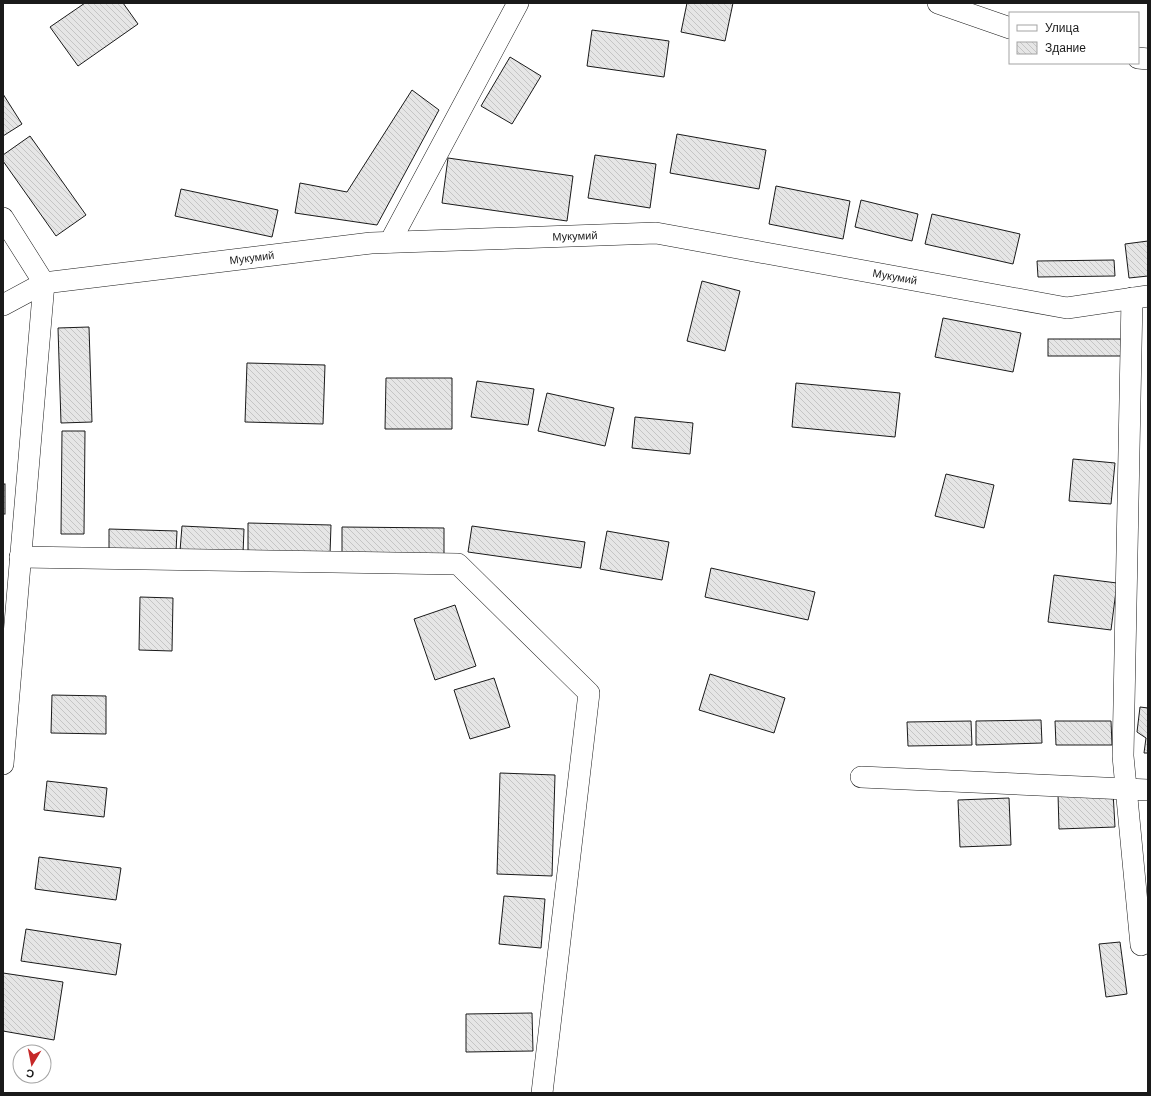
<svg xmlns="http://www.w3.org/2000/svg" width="1151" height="1096" font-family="Helvetica,sans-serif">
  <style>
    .building { fill: url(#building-back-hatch); stroke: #1a1a1a }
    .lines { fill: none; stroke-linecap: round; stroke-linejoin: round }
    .minor-casing { stroke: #1a1a1a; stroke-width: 22 }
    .minor { stroke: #fff; stroke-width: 21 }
    .labels { text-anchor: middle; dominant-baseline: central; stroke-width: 3; stroke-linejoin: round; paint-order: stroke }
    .street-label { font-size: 11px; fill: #1a1a1a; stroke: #fff }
  </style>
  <defs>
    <pattern id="building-back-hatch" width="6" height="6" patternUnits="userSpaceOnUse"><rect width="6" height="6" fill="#e6e6e6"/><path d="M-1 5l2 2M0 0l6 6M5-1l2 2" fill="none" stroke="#c5c5c5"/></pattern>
  </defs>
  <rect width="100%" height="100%" fill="#fff"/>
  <g class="building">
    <polygon points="85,3 123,3 138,24 78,66 50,27"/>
    <polygon points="687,3 733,3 725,41 681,32"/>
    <polygon points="592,30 669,41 664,77 587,66"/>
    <polygon points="510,57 541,76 512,124 481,106"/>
    <polygon points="412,90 439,110 377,225 295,213 300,183 347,192"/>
    <polygon points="3,94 22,124 3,136"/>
    <polygon points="677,134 766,150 759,189 670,173"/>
    <polygon points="30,136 86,215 56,236 3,161 3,155"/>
    <polygon points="595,155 656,164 650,208 588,198"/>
    <polygon points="448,158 573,176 567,221 442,203"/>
    <polygon points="776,186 850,201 843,239 769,224"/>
    <polygon points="181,189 278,210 272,237 175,216"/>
    <polygon points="861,200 918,214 912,241 855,227"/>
    <polygon points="932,214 1020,234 1013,264 925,244"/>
    <polygon points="1148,241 1148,276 1129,278 1125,244"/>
    <polygon points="1114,260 1115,276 1038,277 1037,261"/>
    <polygon points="702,281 740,291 725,351 687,341"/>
    <polygon points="943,318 1021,333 1013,372 935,357"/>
    <polygon points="89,327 92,422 61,423 58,328"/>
    <rect x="1048" y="339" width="73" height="17"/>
    <polygon points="247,363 325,365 323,424 245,422"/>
    <polygon points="386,378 452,378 452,429 385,429"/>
    <polygon points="477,381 534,389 528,425 471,417"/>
    <polygon points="796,383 900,393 895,437 792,427"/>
    <polygon points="547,393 614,408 605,446 538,431"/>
    <polygon points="635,417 693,423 690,454 632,448"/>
    <polygon points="62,431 85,431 84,534 61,534"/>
    <polygon points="1073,459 1115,463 1111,504 1069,501"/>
    <polygon points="946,474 994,485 984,528 935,516"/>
    <rect x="3" y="484" width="2" height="30"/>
    <polygon points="248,523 331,525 330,554 248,552"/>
    <polygon points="182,526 244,529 243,554 180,551"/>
    <polygon points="472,526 585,542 581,568 468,552"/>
    <polygon points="342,527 444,528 444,554 342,553"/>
    <polygon points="109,529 177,531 176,552 109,550"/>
    <polygon points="607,531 669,542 662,580 600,569"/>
    <polygon points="711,568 815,592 808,620 705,597"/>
    <polygon points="1054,575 1117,583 1111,630 1048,622"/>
    <polygon points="140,597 173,598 172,651 139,650"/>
    <polygon points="455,605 476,666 435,680 414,619"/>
    <polygon points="710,674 785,698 774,733 699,710"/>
    <polygon points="494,678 510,727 470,739 454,690"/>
    <polygon points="52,695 106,696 106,734 51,733"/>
    <polygon points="1140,707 1148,708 1148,753 1144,753 1146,738 1137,732"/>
    <polygon points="1041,720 1042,743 976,745 976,721"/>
    <polygon points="971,721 972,745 908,746 907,722"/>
    <polygon points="1055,721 1111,721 1112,745 1056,745"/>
    <polygon points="500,773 555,775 552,876 497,874"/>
    <polygon points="47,781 107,788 104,817 44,810"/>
    <polygon points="1113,792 1115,827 1059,829 1058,794"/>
    <polygon points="1009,798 1011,845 960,847 958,800"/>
    <polygon points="39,857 121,868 116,900 35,889"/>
    <polygon points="504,896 545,899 541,948 499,944"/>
    <polygon points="26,929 121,944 116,975 21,961"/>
    <polygon points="1120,942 1127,994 1106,997 1099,944"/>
    <polygon points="3,973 63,982 54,1040 3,1031"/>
    <polygon points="532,1013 533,1051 466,1052 466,1014"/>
  </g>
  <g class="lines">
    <defs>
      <g id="minor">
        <polyline points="938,3 1010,28"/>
        <polyline points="1138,58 1148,59"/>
        <polyline points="3,218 44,283 3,764"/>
        <polyline points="390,242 518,3"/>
        <polyline points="1132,298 1123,756 1141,945"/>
        <path id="s1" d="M3 305 44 283 371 243 656 233 1067 308 1148 296"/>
        <polyline points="20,557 458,564 589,693 542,1093"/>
        <polyline points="861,777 1148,790"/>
      </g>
    </defs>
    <use href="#minor" class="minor-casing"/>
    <use href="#minor" class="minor"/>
  </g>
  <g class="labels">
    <g class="street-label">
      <text stroke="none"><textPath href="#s1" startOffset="580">Мукумий</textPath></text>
      <text stroke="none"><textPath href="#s1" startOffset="256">Мукумий</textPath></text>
      <text stroke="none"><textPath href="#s1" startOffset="904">Мукумий</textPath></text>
    </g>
  </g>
  <rect width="1151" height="1096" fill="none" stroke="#1a1a1a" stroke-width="8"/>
  <rect x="1009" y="12" width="130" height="52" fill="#ffffff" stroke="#a3a3a3"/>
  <rect x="1017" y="25" width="20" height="6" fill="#ffffff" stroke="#a3a3a3"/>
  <text x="1045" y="32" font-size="12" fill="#1a1a1a">Улица</text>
  <rect x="1017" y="42" width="20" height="12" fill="url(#building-back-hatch)" stroke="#a3a3a3"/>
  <text x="1045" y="52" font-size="12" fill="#1a1a1a">Здание</text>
  <g transform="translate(32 1064) rotate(190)"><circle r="19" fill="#ffffff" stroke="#a3a3a3"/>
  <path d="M0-3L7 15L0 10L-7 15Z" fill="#c62828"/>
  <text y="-6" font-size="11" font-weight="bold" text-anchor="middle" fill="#1a1a1a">С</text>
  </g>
</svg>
